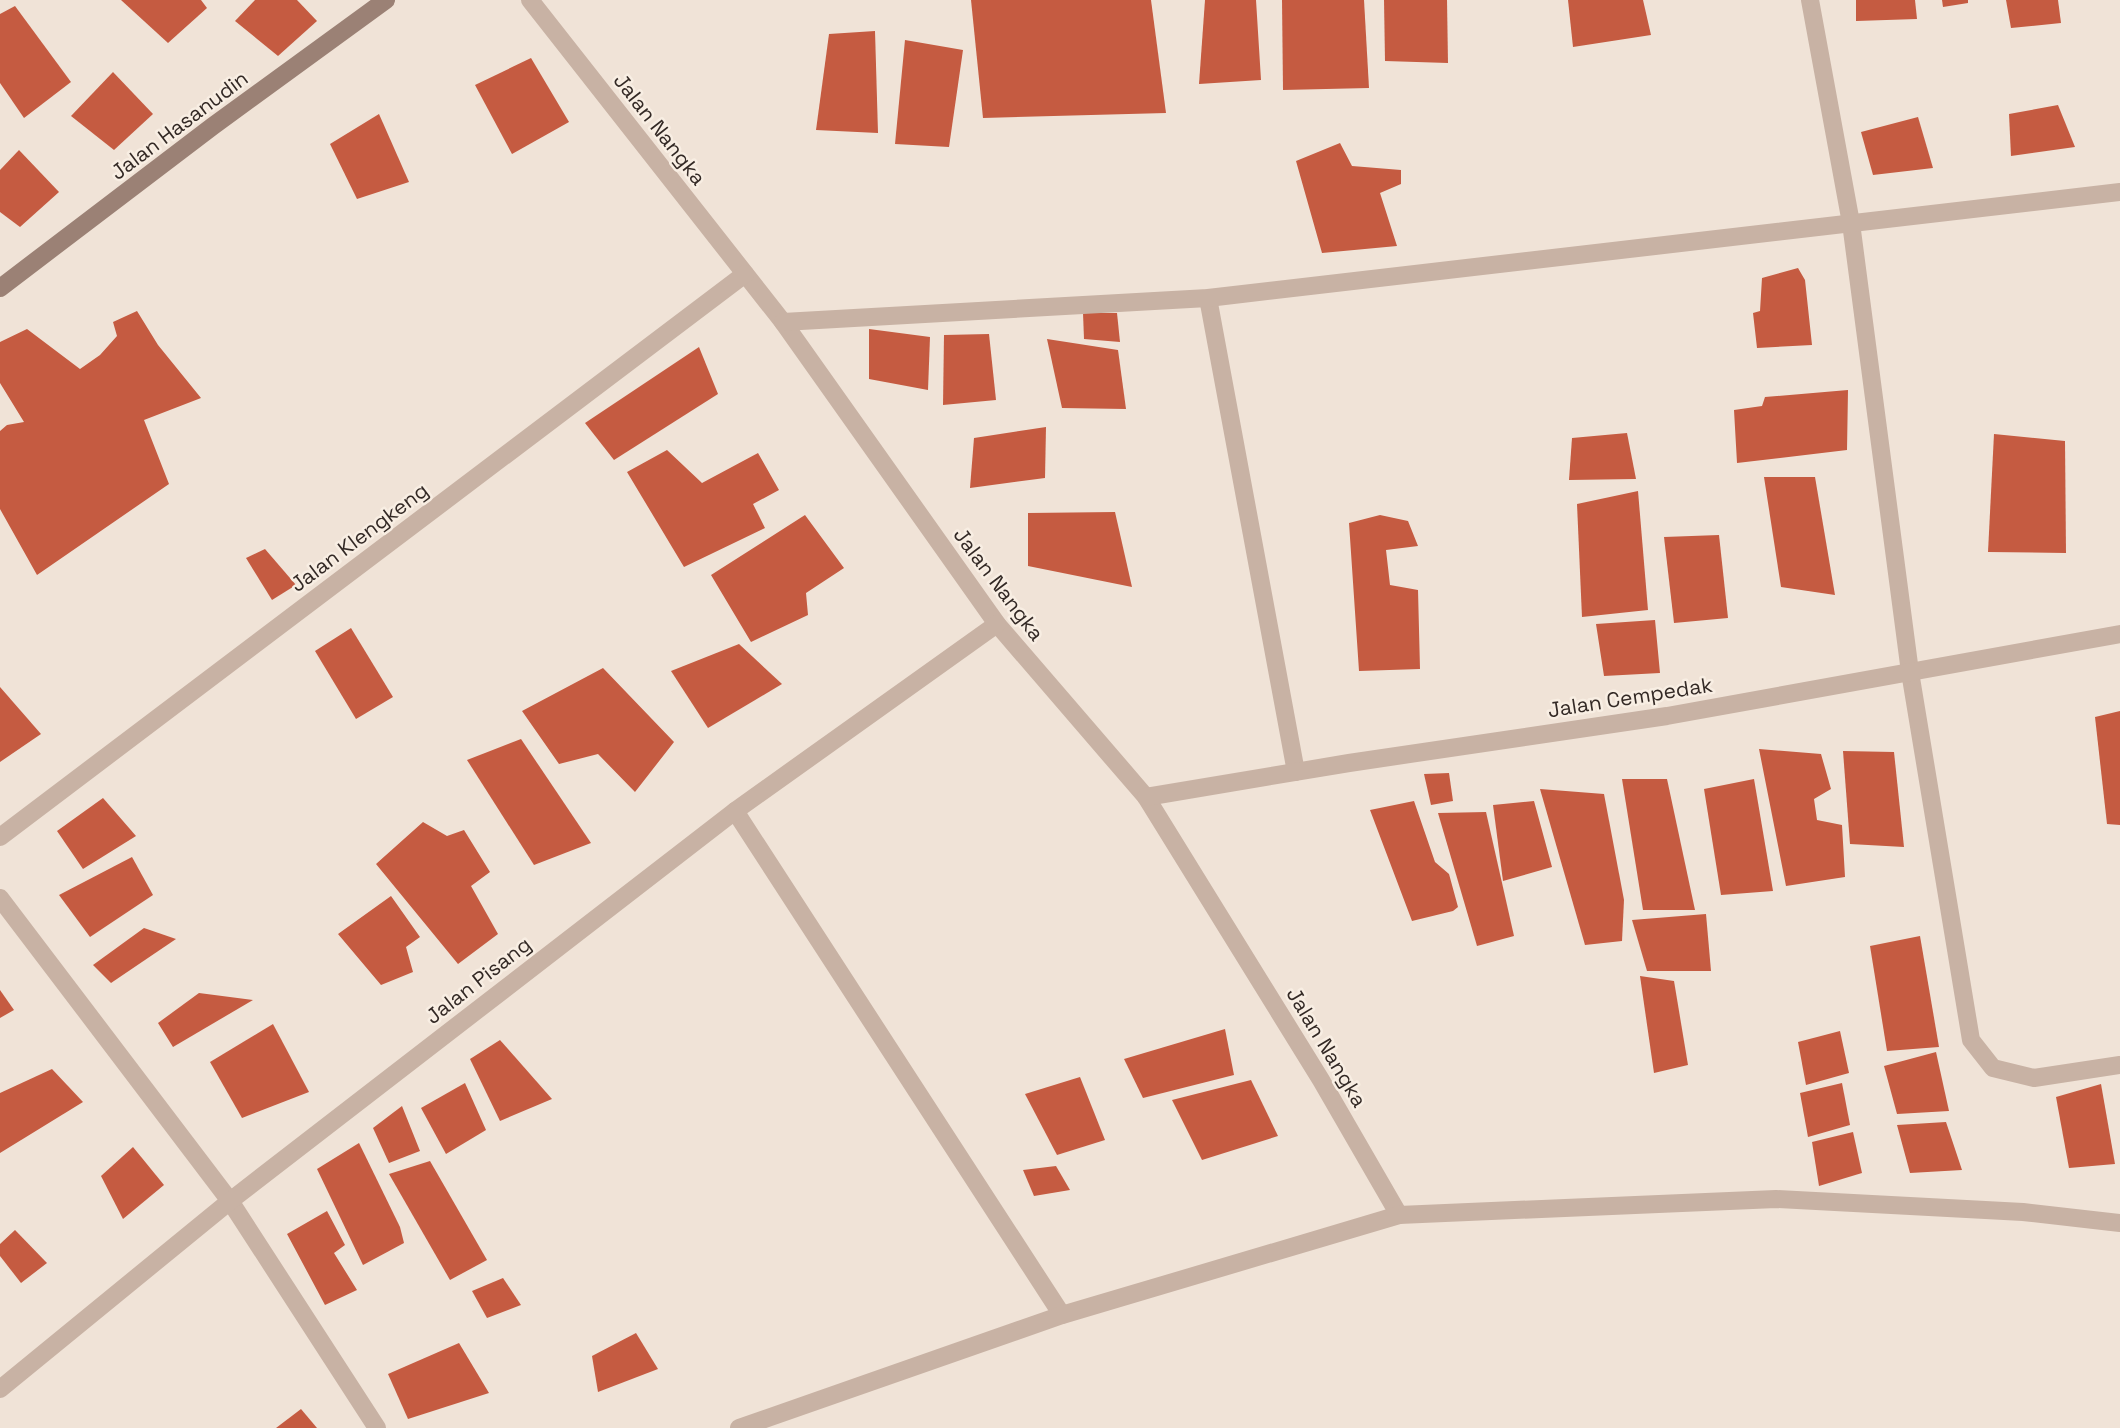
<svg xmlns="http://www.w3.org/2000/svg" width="2120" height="1428" font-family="'Space Grotesk',sans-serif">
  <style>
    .building { fill: #c55b41 }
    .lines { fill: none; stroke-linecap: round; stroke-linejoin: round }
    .street { stroke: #c8b2a4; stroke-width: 18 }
    .secondary { stroke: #9b8175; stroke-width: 18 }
    .labels { text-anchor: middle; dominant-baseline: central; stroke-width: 5; stroke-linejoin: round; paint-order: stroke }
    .street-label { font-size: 21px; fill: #332925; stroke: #f8eee3 }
  </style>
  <rect width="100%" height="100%" fill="#f0e3d7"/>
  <g class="building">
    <polygon points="121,0 201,0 207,8 168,43"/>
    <polygon points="255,0 297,0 317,21 278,56 235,21"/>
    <polygon points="971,0 1151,0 1166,113 983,118"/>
    <polygon points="1205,0 1256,0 1261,80 1199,84"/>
    <polygon points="1282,0 1364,0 1369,88 1283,90"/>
    <polygon points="1384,0 1447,0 1448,63 1385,61"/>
    <polygon points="1568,0 1643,0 1651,35 1573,47"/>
    <polygon points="1856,0 1915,0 1917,19 1856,21"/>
    <polygon points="1942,0 1968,0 1968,3 1943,7"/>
    <polygon points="2006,0 2058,0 2061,23 2011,28"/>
    <polygon points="15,6 71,82 24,118 0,83 0,14"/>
    <polygon points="875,31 878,133 816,130 829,34"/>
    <polygon points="905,40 963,50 949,147 895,144"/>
    <polygon points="531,58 569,122 512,154 475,85"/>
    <polygon points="113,72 153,114 114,150 71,116"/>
    <polygon points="2058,105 2075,147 2011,156 2009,114"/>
    <polygon points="379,114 409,182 357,199 330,144"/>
    <polygon points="1918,117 1933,168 1873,175 1861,132"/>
    <polygon points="1340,143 1352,166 1401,170 1401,184 1380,193 1397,246 1322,253 1296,161"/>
    <polygon points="19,150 59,192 20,227 0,212 0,170"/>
    <polygon points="1798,268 1805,280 1812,345 1757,348 1753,313 1760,311 1762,278"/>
    <polygon points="137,311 158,345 201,398 144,420 169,484 37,575 0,509 0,431 7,425 24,422 0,383 0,342 27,329 80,369 100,355 117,336 113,322"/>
    <polygon points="1083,313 1117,313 1120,342 1084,339"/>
    <polygon points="869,329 930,337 928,390 869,379"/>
    <polygon points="989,334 996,400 943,405 944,335"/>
    <polygon points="1047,339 1118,350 1126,409 1062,408"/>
    <polygon points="699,347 718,394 614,460 585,423"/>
    <polygon points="1848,390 1847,450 1737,463 1734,410 1762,406 1765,397"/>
    <polygon points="1046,427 1045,478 970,488 974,438"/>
    <polygon points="1627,433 1636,479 1569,480 1572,438"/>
    <polygon points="1994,434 2065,441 2066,553 1988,552"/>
    <polygon points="667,450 702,483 758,453 779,490 753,504 765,528 684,567 627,472"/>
    <polygon points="1764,477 1815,477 1835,595 1781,587"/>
    <polygon points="1638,491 1648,610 1582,617 1577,504"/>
    <polygon points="1115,512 1132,587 1028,566 1028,513"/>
    <polygon points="805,515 844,568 806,593 808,615 751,642 711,575"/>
    <polygon points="1380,515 1408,521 1418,546 1386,550 1390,585 1418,590 1420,669 1359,671 1349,523"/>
    <polygon points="1719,535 1728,618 1674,623 1664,537"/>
    <polygon points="265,549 296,585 272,600 246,558"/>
    <polygon points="1655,620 1660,673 1604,676 1596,624"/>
    <polygon points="351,628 393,697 356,719 315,651"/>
    <polygon points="739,644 782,684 708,728 671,671"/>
    <polygon points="603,668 674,742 635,792 598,754 559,764 522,711"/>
    <polygon points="0,687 41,734 0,762"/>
    <polygon points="2120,711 2120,825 2107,824 2095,717"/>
    <polygon points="521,739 591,843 534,865 467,760"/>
    <polygon points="1759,749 1821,754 1831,789 1814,799 1817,820 1842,825 1845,877 1786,886"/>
    <polygon points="1843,751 1894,752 1904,847 1850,844"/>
    <polygon points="1449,773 1453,801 1431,805 1424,774"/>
    <polygon points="1622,779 1667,779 1695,910 1643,910"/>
    <polygon points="1754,779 1773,891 1721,895 1704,789"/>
    <polygon points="1540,789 1604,794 1624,900 1622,941 1585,945"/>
    <polygon points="103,798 136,836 83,869 57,831"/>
    <polygon points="1414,801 1435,862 1449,874 1458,907 1453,911 1412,921 1370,810"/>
    <polygon points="1534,801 1552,867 1503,881 1493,805"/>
    <polygon points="1486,812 1514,936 1477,946 1438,813"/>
    <polygon points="423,822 447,836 464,830 490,872 471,886 498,934 458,964 376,864"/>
    <polygon points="132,857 153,895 90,937 59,895"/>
    <polygon points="391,896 420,937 406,947 413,972 381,985 338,934"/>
    <polygon points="1706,914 1711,971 1647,971 1632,920"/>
    <polygon points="144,928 176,939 111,983 93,965"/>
    <polygon points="1920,936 1939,1047 1887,1051 1870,946"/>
    <polygon points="1640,976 1674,981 1688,1065 1654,1073"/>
    <polygon points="0,990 14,1010 0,1018"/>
    <polygon points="199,993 253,1000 173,1047 158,1023"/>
    <polygon points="273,1024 309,1092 242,1118 210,1062"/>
    <polygon points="1225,1029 1234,1075 1143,1098 1124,1059"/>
    <polygon points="1840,1031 1849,1073 1806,1085 1798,1042"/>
    <polygon points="500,1040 552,1099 500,1121 470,1059"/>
    <polygon points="1936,1052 1949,1111 1897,1114 1884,1066"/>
    <polygon points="52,1069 83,1102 0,1153 0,1093"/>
    <polygon points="1080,1077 1105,1140 1057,1155 1025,1094"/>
    <polygon points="1251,1080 1278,1136 1202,1160 1172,1100"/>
    <polygon points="465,1083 486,1130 446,1154 421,1108"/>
    <polygon points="1842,1083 1850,1125 1808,1137 1800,1093"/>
    <polygon points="2101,1084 2115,1164 2069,1168 2056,1097"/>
    <polygon points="402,1106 420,1151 389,1163 373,1128"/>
    <polygon points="1946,1122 1962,1170 1910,1173 1897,1125"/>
    <polygon points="1853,1132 1862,1173 1819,1186 1812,1142"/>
    <polygon points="359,1143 400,1227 404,1243 363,1265 317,1169"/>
    <polygon points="133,1147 164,1185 123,1219 101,1176"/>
    <polygon points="430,1161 487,1260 450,1280 389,1174"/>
    <polygon points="1056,1166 1070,1190 1034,1196 1023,1170"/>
    <polygon points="327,1211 345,1245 334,1253 357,1290 325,1305 287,1234"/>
    <polygon points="15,1230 47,1263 21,1283 0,1256 0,1244"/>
    <polygon points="503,1278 521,1305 487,1318 472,1291"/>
    <polygon points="636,1333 658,1369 598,1392 592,1356"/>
    <polygon points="459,1343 489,1393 408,1419 388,1374"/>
    <polygon points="301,1409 317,1428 276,1428"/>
  </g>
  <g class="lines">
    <g class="street">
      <polyline points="530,0 783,322 997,624 1146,797 1321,1080 1399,1215"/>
      <polyline points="1810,0 1851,223 1910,672 1971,1040 1993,1068 2034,1078 2120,1065"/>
      <polyline points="1208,298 1296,772"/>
      <polyline points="783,322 1208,298 2120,192"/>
      <polyline points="1146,797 1349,763 1667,716 2120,634"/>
      <polyline points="735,811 1062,1315"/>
      <polyline points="0,837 745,274"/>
      <polyline points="0,898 230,1201 377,1428"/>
      <polyline points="0,1389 230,1201 735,811 997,624"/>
      <polyline points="739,1428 1062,1315 1399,1215 1776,1199 2023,1212 2120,1223"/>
    </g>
    <polyline class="secondary" points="0,288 213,126 386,0"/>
  </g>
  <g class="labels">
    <g class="street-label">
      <text transform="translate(179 125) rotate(-37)">Jalan Hasanudin</text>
      <text transform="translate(660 129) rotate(52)">Jalan Nangka</text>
      <text transform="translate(359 537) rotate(-37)">Jalan Klengkeng</text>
      <text transform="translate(999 584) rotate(53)">Jalan Nangka</text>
      <text transform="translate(1630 697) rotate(-9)">Jalan Cempedak</text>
      <text transform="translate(478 980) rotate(-38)">Jalan Pisang</text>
      <text transform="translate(1327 1047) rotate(59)">Jalan Nangka</text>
    </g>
  </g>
</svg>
